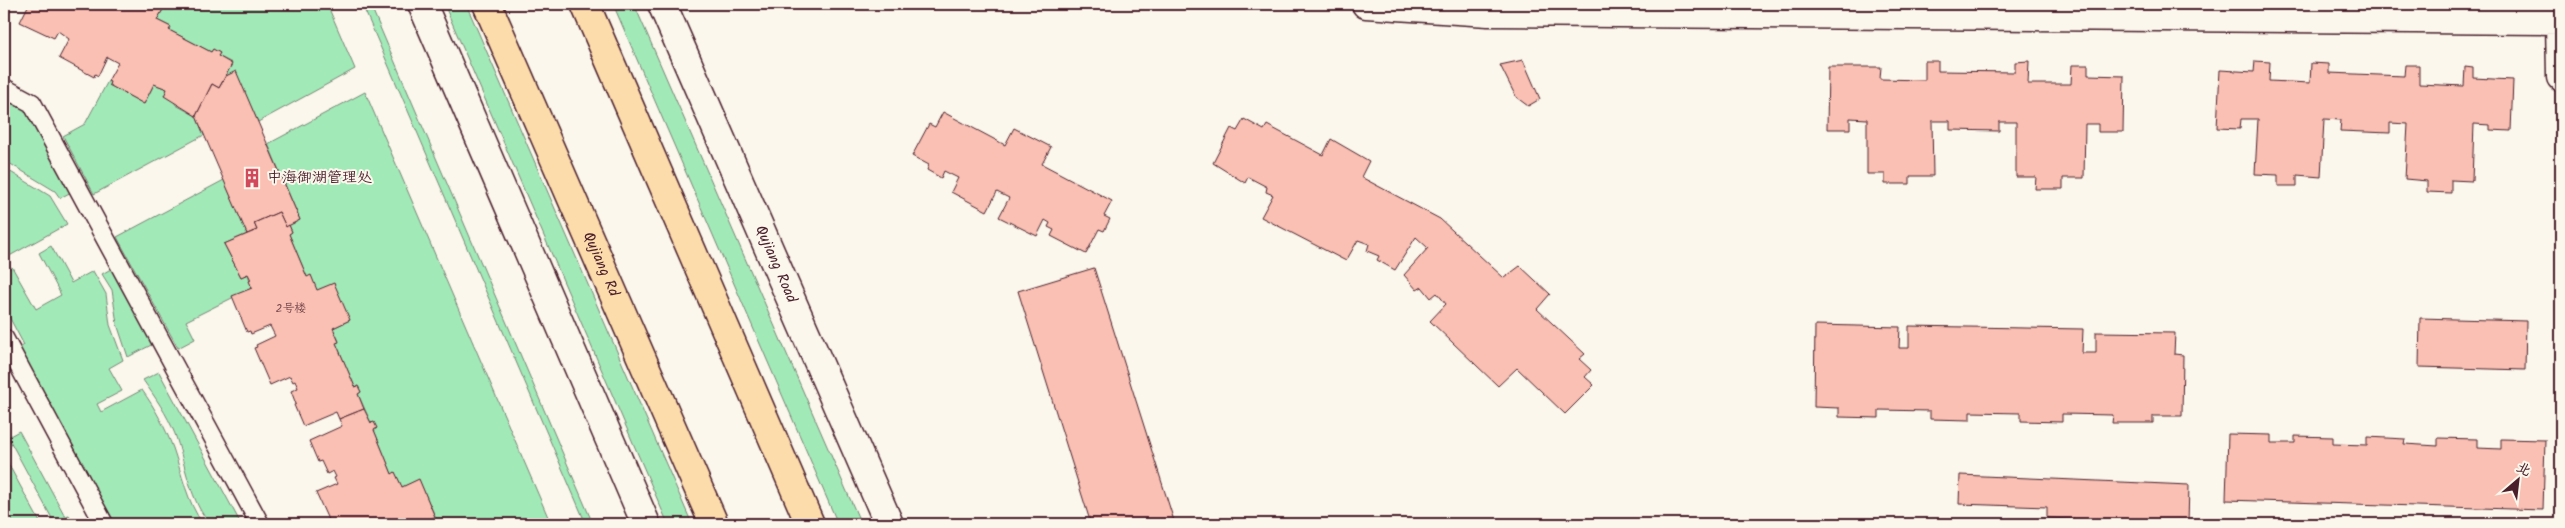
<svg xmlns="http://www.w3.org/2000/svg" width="2565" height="528" font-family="Kalam,'LXGW WenKai TC',sans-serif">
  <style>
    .green { fill: #a1eab8; stroke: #768472 }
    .building { fill: #fac0b3; stroke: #4a1f2b }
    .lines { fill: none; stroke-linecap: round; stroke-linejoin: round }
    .lane-casing { stroke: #4a1f2b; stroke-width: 21 }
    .street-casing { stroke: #4a1f2b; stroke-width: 31 }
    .secondary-casing { stroke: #4a1f2b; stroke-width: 31 }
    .highway-casing { stroke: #4a1f2b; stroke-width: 31 }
    .lane { stroke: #fbf7ec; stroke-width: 18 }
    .street { stroke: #fbf7ec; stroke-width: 28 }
    .secondary { stroke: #fbf7ec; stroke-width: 28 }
    .highway { stroke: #fddcac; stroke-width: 28 }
    .labels { text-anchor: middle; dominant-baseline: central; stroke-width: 4; stroke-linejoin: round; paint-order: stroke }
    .number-label { font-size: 12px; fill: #76474d }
    .poi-label { font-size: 15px; fill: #4a1f2b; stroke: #fbf7ec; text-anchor: start }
    .street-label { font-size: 15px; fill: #4a1f2b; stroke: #fbf7ec }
  </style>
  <rect width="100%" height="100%" fill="#fbf7ec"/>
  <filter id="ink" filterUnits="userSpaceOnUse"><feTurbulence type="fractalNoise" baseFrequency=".02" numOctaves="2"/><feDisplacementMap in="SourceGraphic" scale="10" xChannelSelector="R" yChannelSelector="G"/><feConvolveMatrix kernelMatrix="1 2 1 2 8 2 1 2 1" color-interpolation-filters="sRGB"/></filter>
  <g filter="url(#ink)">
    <g class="green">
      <polygon points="166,4 327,4 355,69 258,122 235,72 226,76 232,63 218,56 220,53 213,49 211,52 169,30 171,27 157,20"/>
      <polygon points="362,4 370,4 593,524 586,524"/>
      <polygon points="444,4 466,4 692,524 668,524"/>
      <polygon points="613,4 634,4 861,524 838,524"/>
      <polygon points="108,81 110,82 109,85 144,104 154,84 167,89 176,105 196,116 204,135 94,194 63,136 85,124"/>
      <polygon points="365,92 551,524 418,524 435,516 419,480 402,487 395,473 392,474 374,430 377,428 371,423 358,394 361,392 358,386 355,387 336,343 339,341 333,328 350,320 317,290 307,277 289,234 292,232 289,225 300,220 268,144"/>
      <polygon points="4,97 36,114 77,189 60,198 55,191 4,160"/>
      <polygon points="4,168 50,196 67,224 4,259"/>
      <polygon points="224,180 247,234 224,244 241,277 248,274 252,288 186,321 195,339 178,348 117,237"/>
      <path d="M51 246 71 283 93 271 106 294 110 325 123 360 109 368 122 391 97 404 101 412 142 390C155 408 165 427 173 448 182 474 187 502 203 524H115L20 348 24 345 4 307V271L12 267 36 309 61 295 39 253Z"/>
      <polygon points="118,265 159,341 128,357 117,324 112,290 102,274"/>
      <path d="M159 372 241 524H211C191 506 184 459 175 434 167 414 155 397 143 380Z"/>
      <polygon points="19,431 65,516 69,515 72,520 63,524 55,524 8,437"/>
      <polygon points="4,456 41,524 4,524"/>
    </g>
    <g class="building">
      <polygon points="4,4 12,4 7,15 4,13"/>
      <polygon points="29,4 166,4 157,20 171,27 169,30 211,52 213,49 220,53 218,56 232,64 219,88 212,84 196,116 164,96 167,89 154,84 144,104 109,85 110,82 108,81 118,63 107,57 98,76 95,74 94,77 59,58 69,39 58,31 54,38 20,22"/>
      <polygon points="1523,60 1540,99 1528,106 1516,97 1500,65"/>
      <polygon points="1925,61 1938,61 1938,71 2015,72 2015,62 2029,61 2028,84 2071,84 2072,65 2088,65 2088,75 2124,76 2123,132 2098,132 2098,124 2085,124 2084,178 2063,178 2063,189 2035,189 2036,177 2016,177 2016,122 1999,122 1999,131 1950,130 1950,121 1932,121 1933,176 1910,176 1910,184 1885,184 1885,174 1867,174 1867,119 1850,118 1850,129 1827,129 1828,67 1881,67 1880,79 1925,80"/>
      <polygon points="2255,61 2270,62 2269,81 2310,83 2311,63 2329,64 2329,73 2404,76 2405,65 2419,65 2419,84 2464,86 2465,67 2473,68 2473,78 2513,80 2511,131 2490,130 2490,125 2474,124 2472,181 2451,180 2451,193 2427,192 2427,181 2405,179 2408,124 2390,123 2390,133 2340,131 2341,120 2324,119 2321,177 2297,175 2297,186 2278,186 2278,175 2255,174 2258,119 2241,119 2240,129 2217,128 2220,70 2254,72"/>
      <polygon points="236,71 300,220 286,227 279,212 254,223 257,230 247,234 196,116 212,84 219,88 226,76"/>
      <polygon points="943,112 1005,145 1014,128 1051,147 1042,164 1112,201 1104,216 1110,219 1104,231 1099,229 1086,254 1051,236 1054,230 1048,227 1050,223 1045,220 1037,236 999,217 1009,198 997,192 987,211 951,192 958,178 944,171 941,178 927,170 929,165 912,156 929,124 935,127"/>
      <polygon points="1244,119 1264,130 1267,125 1323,155 1331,139 1369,161 1361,177 1440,219 1504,278 1520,266 1550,294 1537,309 1585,354 1579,359 1591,370 1585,377 1594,385 1565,414 1517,368 1498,386 1430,321 1446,304 1437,293 1431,298 1422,287 1417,290 1404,275 1428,248 1416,237 1395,270 1377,260 1379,256 1367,251 1369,244 1358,240 1346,261 1261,217 1273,195 1266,192 1267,187 1248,177 1245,183 1213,163 1231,128 1237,131"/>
      <polygon points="279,212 286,227 289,225 292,232 289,234 307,277 311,275 317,290 334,283 350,320 333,328 339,342 336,343 355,387 358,386 361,392 358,394 364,409 339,419 336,412 303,426 294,405 296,404 291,391 298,388 295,381 293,382 290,376 270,385 254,348 257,347 256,345 275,336 270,326 251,334 250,331 247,332 232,296 252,288 249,281 251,280 248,274 241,277 224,244 257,230 254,223"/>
      <polygon points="1094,268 1175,524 1091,524 1018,291"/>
      <polygon points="2420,318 2526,321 2525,370 2419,367"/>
      <polygon points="1815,325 1900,327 1899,348 1909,348 1909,326 2083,329 2082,353 2096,353 2096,332 2175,333 2174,354 2183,355 2182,416 2153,416 2153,423 2112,423 2113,415 2062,414 2062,422 2021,421 2021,413 1970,412 1970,420 1930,419 1930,411 1879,410 1879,418 1839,417 1839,408 1814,407"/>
      <polygon points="364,409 371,423 374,422 377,428 374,430 392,474 395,472 402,487 419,479 435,517 418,524 330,524 316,493 337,484 334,478 336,477 333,471 327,474 321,461 318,462 309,441 342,426 339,419"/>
      <polygon points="2228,434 2271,435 2271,443 2295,443 2295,436 2333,437 2333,444 2367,445 2367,437 2405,439 2404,444 2438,446 2438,438 2477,439 2477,448 2501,449 2501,439 2545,440 2543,510 2226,500"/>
      <polygon points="1960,475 2189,485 2188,524 2047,518 2047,507 1959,504"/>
    </g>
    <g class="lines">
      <defs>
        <g id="lane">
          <polyline points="4,88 32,103 260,524"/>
          <polyline points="4,338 104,524"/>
        </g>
        <polyline id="street" points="1366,4 1488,12 2560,20 2561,77"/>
        <g id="secondary">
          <polyline points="422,4 646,524"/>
          <path id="s1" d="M662 4 889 524"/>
        </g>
        <g id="highway">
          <path id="s2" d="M487 4 714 524"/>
          <polyline points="585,4 810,524"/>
        </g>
      </defs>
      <use href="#lane" class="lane-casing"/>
      <use href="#street" class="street-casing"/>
      <use href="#secondary" class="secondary-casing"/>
      <use href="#highway" class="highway-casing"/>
      <use href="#lane" class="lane"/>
      <use href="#street" class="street"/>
      <use href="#secondary" class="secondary"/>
      <use href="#highway" class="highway"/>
    </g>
  </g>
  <defs>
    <symbol id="building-bare" viewBox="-9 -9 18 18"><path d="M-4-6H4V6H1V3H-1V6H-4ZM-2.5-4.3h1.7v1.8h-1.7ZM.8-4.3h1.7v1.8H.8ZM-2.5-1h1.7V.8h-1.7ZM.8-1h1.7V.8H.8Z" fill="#d1495b" stroke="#fbf7ec" stroke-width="2.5" paint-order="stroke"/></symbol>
  </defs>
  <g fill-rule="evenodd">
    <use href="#building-bare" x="238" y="164" width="28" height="28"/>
  </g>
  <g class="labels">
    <g class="number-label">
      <text x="291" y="308">2号楼</text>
    </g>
    <g class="poi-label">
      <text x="267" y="178">中海御湖管理处</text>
    </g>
    <g class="street-label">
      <text stroke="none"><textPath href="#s1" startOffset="284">Qujiang Road</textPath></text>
      <text stroke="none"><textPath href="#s2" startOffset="284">Qujiang Rd</textPath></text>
    </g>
  </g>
  <rect width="2565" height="528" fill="none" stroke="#fbf7ec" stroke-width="20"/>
  <rect x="10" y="10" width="2545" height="508" fill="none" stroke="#4a1f2b" stroke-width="2" filter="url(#ink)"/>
  <g transform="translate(2518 480) rotate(28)" stroke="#fbf7ec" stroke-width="4" paint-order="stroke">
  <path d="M0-4L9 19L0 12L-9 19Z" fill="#4a1f2b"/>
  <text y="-8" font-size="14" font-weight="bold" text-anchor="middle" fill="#4a1f2b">北</text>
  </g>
</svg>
